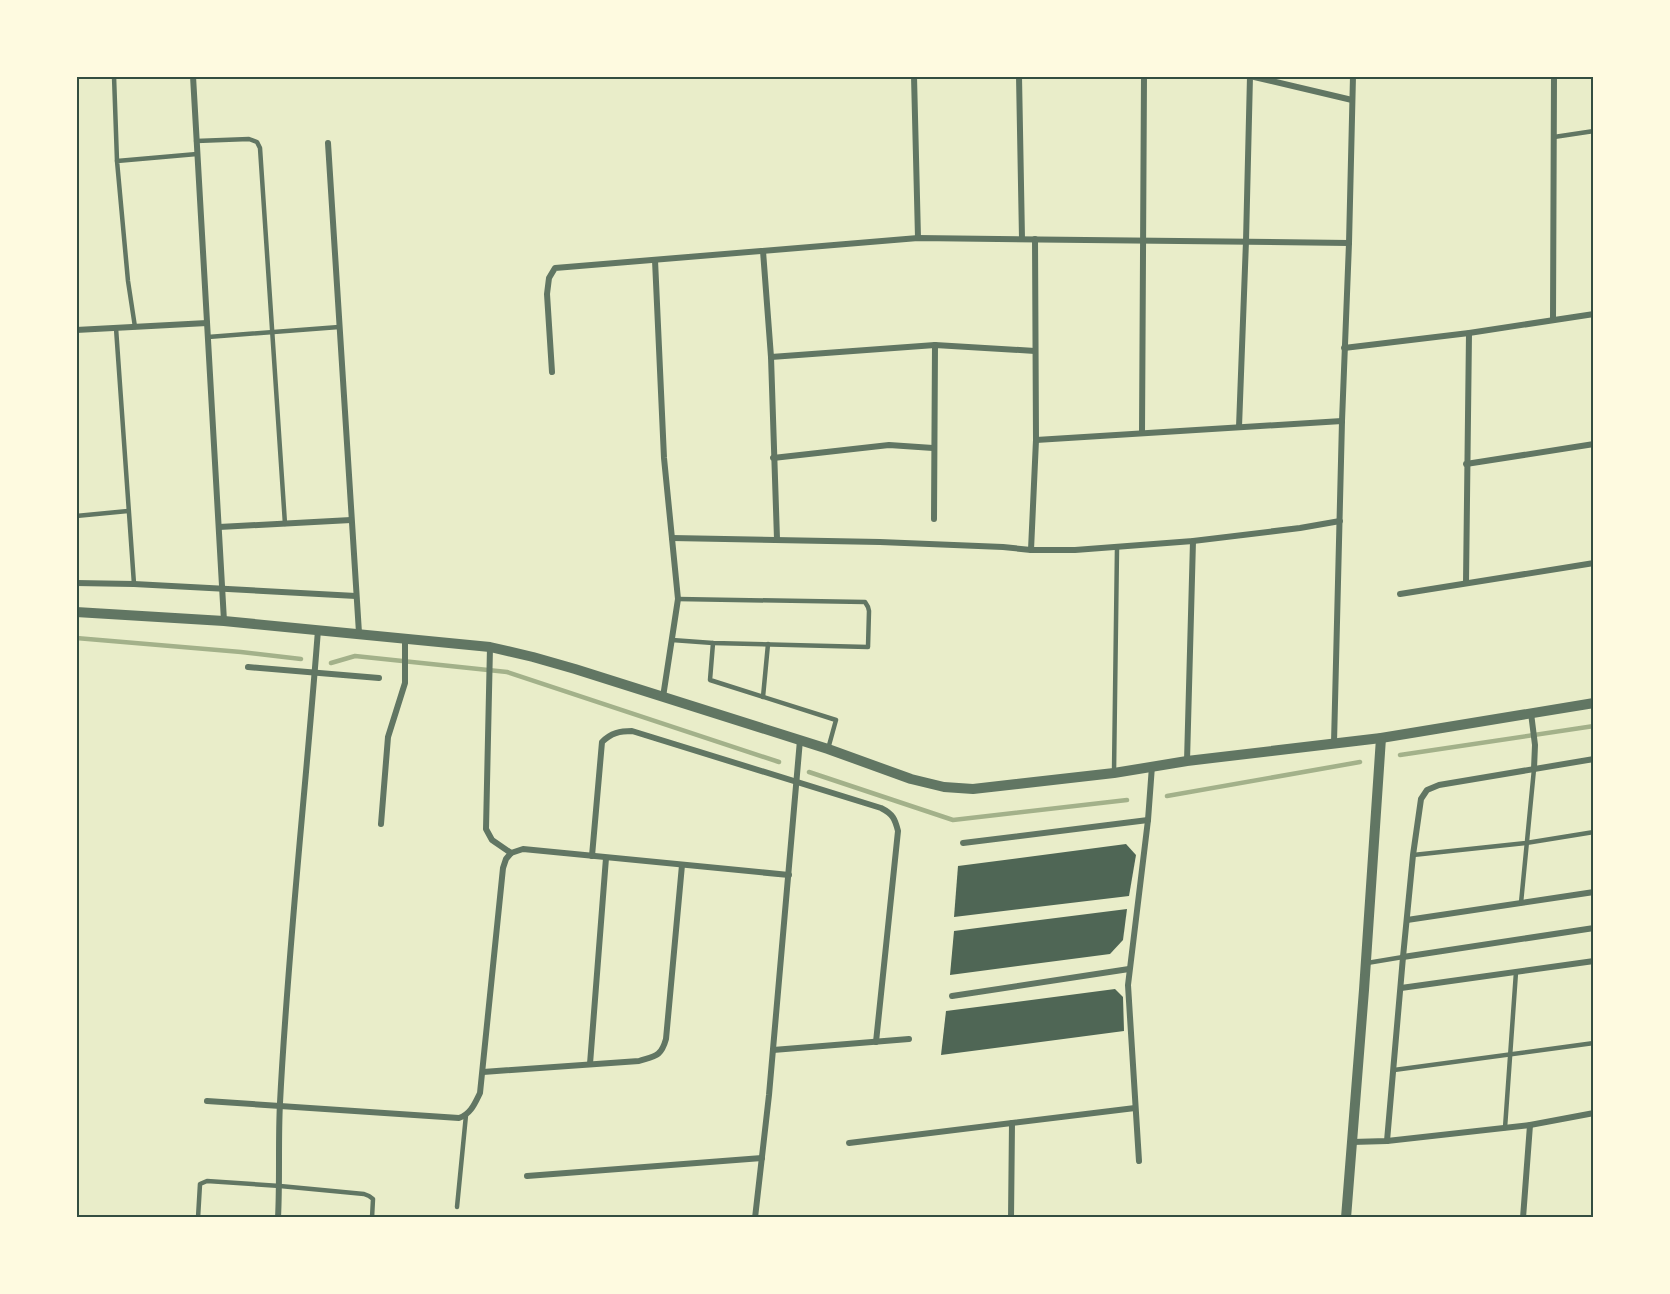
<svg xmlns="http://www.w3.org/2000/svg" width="1670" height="1294" font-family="'Playfair Display',serif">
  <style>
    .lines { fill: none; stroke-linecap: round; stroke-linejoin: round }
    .stream { stroke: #a3b18a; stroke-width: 4.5 }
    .building { fill: #4f6655 }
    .service { stroke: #617663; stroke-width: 4.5 }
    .minor { stroke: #617663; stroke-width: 6 }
    .tertiary { stroke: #617663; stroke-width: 10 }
    .neatline { fill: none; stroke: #344e41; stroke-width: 2 }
  </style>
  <rect width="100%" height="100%" fill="#e9edc9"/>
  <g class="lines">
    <g class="stream">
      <polyline points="76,638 241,652 301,659"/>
      <polyline points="331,663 355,656 507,672 779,762"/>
      <polyline points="1400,755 1594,726"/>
      <polyline points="809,772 953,820 1127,800"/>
      <polyline points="1167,796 1360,762"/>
    </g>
  </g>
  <g class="building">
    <polygon points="1126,844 1136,855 1129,896 954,917 958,866"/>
    <polygon points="1127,909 1123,940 1110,954 950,975 954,931"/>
    <polygon points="1115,989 1123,997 1124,1031 941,1055 946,1011"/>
  </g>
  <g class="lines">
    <g class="service">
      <polyline points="114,76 117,161"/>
      <polyline points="1554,137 1594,131"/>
      <polyline points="196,141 249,139 257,142 260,148 285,524"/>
      <polyline points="135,327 128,281 117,161 197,154"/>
      <polyline points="116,328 134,584"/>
      <polyline points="208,337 339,327"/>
      <polyline points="76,516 128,511"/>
      <polyline points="672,640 713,643 868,647 869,611 868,607 865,602 678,599"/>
      <polyline points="713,643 710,680 836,720 828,749"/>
      <polyline points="763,697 768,644"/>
      <polyline points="1114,773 1117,548"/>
      <polyline points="1413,855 1526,843 1594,832"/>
      <polyline points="1521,903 1534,769"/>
      <polyline points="1367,963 1403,957"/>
      <polyline points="1394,1070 1594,1043"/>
      <polyline points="1505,1128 1516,972"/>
      <polyline points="457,1207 466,1115"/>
      <polyline points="198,1218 200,1184 207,1181 280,1186 364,1194 369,1196 373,1199 372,1218"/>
    </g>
    <g class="minor">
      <polyline points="193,76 224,621"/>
      <polyline points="914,76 918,238"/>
      <polyline points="1019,76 1022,239"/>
      <polyline points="1250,76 1352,100"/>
      <polyline points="328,143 359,633"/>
      <polyline points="763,251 771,357 777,539"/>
      <polyline points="655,260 664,458 678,599 663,697"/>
      <polyline points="1553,319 1554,76"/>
      <polyline points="76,330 207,323"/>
      <polyline points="1344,348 1469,333 1594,314"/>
      <polyline points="771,357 935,345 1035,351"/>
      <polyline points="552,372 547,294 549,278 555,268 918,238 1349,243"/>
      <polyline points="1239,427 1246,241 1250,76"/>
      <polyline points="1142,433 1144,76"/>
      <polyline points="1036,440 1342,421"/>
      <polyline points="773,458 889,445 933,448"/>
      <polyline points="1466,464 1594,444"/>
      <polyline points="934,519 935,345"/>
      <polyline points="219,527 351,520"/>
      <polyline points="672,538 880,542 1003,547 1031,550 1075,550 1193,541 1300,528 1340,521"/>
      <polyline points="1031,550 1036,440 1035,239"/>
      <polyline points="76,583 134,584 356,596"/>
      <polyline points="1466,583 1469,333"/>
      <polyline points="1400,594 1594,563"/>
      <polyline points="490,647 486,829 492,840 511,853"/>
      <polyline points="248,667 379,678"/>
      <polyline points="1531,713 1535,745 1534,769"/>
      <polyline points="1334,743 1342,421 1349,243 1353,76"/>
      <polyline points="1187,761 1193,541"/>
      <polyline points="381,824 388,737 405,683 405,638"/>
      <polyline points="963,843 1148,820"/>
      <polyline points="511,853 523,849 789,875"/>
      <path d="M592 856 602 742C611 733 620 731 632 731L881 808C893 814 895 819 898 831L876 1042"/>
      <polyline points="1407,920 1594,892"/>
      <polyline points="1403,957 1594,928"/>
      <polyline points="1401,988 1594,961"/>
      <polyline points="952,996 1129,969"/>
      <polyline points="773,1050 909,1039"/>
      <polyline points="590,1064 606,858"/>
      <path d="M483 1072 639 1061C655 1056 661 1057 666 1039L682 865"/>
      <path d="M207 1101 459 1118C471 1114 475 1103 480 1093L503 868 506 859 511 853"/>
      <polyline points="1387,1141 1403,957 1413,855 1421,799 1427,790 1439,785 1594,759"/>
      <polyline points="1352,1142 1387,1141 1530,1125 1594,1113"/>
      <polyline points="849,1143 1135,1108"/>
      <polyline points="1139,1161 1128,985 1148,820 1152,766"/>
      <polyline points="527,1176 762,1158"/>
      <path d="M278 1218C280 1179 278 1141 280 1103 288 945 306 788 318 630"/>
      <polyline points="755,1218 769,1095 800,740"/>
      <polyline points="1011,1218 1012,1123"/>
      <polyline points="1523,1218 1530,1125"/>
    </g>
    <g class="tertiary">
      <polyline points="76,612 224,621 490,647 533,657 575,669 828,749 911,779 944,787 973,789 1114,773 1187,761 1381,738 1594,703"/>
      <polyline points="1346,1218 1364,990 1381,738"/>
    </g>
  </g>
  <rect width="1670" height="1294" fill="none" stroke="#fefae0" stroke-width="156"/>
  <rect x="78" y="78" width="1514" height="1138" class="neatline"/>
</svg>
